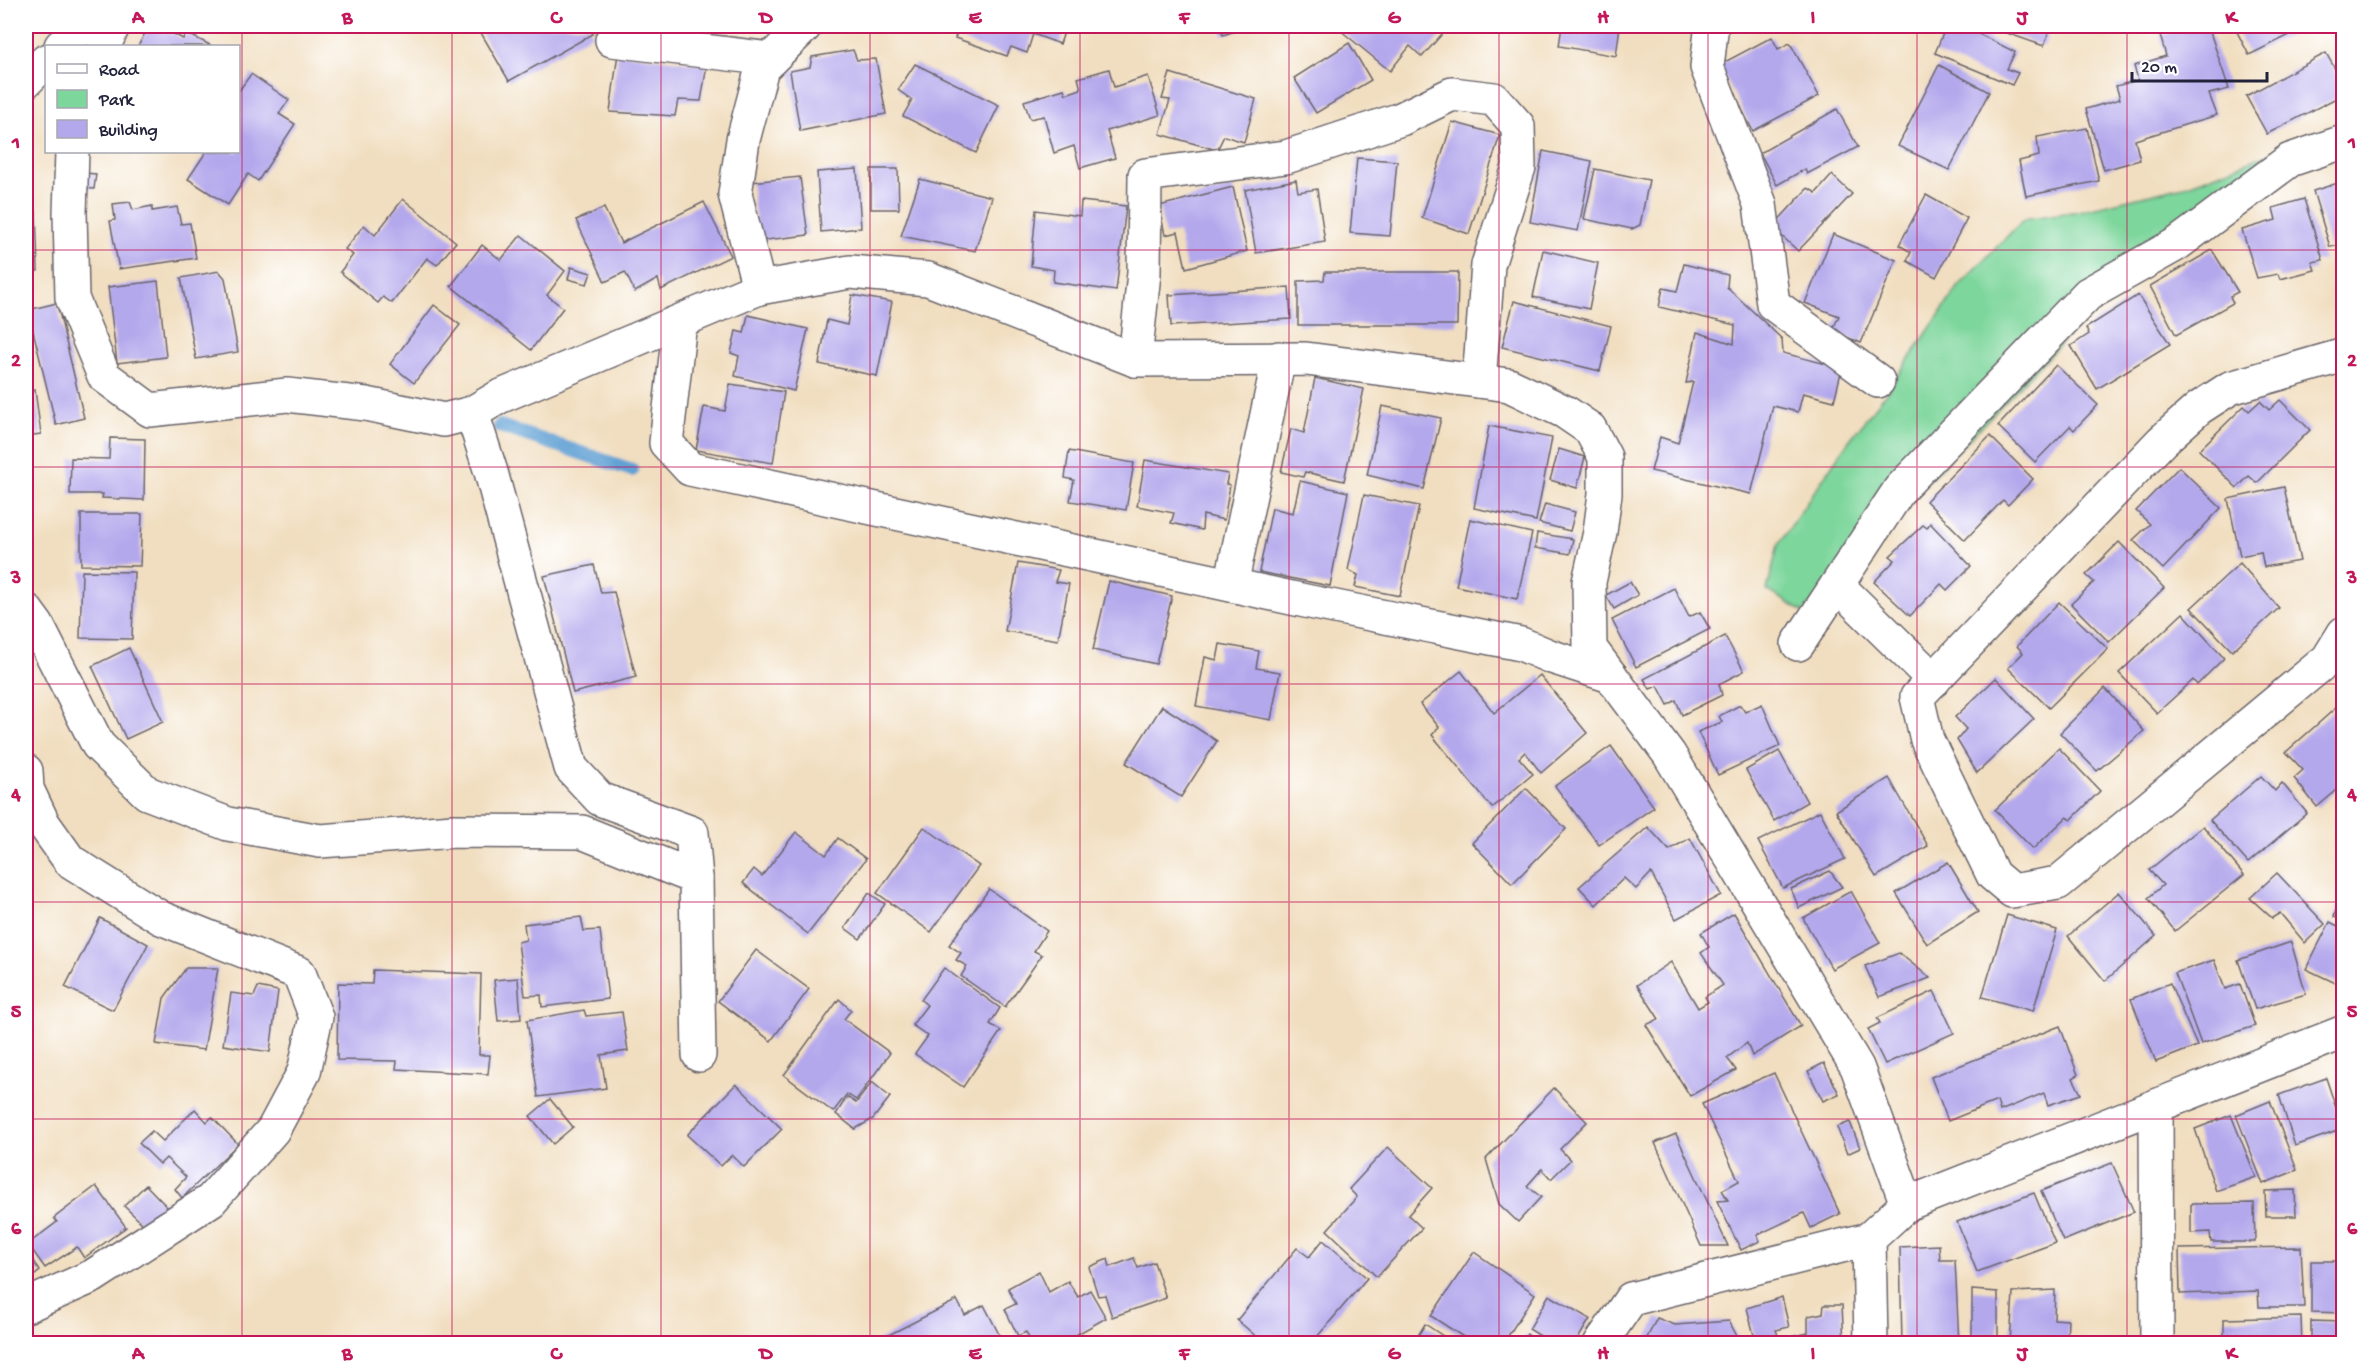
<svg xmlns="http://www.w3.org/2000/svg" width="2369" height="1369" font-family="'Gochi Hand',sans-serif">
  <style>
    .green { fill: #7dd69b; stroke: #507c6b; stroke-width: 1.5 }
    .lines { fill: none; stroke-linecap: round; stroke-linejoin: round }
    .stream { stroke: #62a1d4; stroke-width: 14 }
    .building { fill: #b4a8ec }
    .minor-casing { stroke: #6a646a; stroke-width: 36 }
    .minor { stroke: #fff; stroke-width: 33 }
    .grid { fill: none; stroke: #c2185b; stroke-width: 1.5; stroke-opacity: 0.55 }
    .neatline { fill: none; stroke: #c2185b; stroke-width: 2 }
    .grid-label { font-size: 20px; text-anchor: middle; font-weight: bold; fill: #c2185b }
  </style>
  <rect width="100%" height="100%" fill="#fff"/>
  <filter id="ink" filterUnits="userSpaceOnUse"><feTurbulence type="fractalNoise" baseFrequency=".0167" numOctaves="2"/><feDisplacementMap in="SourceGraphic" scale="12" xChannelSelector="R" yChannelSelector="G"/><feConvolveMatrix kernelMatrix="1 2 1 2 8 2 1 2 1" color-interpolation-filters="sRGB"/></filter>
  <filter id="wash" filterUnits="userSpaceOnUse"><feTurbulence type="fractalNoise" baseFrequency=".008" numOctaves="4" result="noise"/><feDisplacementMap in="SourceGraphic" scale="24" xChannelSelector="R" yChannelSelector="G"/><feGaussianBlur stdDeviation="1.35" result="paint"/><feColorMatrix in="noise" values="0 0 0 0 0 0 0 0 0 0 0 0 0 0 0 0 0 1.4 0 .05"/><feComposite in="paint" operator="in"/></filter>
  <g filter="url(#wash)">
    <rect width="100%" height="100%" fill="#f1dec0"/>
    <polygon class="green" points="2274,152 2162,238 1803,612 1767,590 1778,545 1848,442 1883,397 1959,286 2024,219 2079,211 2188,185"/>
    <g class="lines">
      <polyline class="stream" points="500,426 632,470"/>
    </g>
    <g id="blocks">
      <g class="building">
        <polygon points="149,26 159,26 183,39 186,33 212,46 138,46"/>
        <polygon points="477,26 588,26 593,34 509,81"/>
        <polygon points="959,26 1066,26 1060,44 1033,34 1027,53 1011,47 1007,56 955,38"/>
        <polygon points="1220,26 1251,26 1223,35"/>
        <polygon points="1343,26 1449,26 1422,57 1410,46 1390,71 1340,30"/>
        <polygon points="1562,26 1620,26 1616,56 1559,46"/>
        <polygon points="1946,26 1963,26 2015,52 2007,69 2018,73 2012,85 1935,53"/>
        <polygon points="1987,26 2051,26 2044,46"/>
        <polygon points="2182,26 2208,26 2229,89 2209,94 2217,115 2135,140 2140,160 2104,170 2086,109 2120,99 2116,86 2138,80 2134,66 2166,56 2160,35 2183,30"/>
        <polygon points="2234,26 2308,26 2249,55"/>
        <polygon points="1772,37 1778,49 1790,43 1819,96 1753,131 1719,65"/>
        <polygon points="1349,43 1371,80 1316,113 1294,78"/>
        <polygon points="853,50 857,60 876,59 886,114 800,131 790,71 810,67 812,57"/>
        <polygon points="618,53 707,65 701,101 678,100 675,116 610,112"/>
        <polygon points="2326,53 2344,85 2344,94 2267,134 2246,96"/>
        <polygon points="915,64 999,105 976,153 903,116 912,100 898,90"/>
        <polygon points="1939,65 1989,92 1949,170 1898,146"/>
        <polygon points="1109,69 1114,87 1148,76 1160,115 1107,131 1115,158 1080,168 1074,146 1054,153 1044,116 1030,119 1024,101 1064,89 1066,94 1081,89 1078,78"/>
        <polygon points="1170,73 1256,99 1244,142 1224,136 1217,150 1160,134 1170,100 1162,99"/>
        <polygon points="251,74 289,100 279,114 295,124 258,181 248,174 228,205 188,179 206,152 238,152 238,92"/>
        <polygon points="1837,109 1858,147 1807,174 1805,169 1777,185 1760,153"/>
        <polygon points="1452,122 1500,135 1469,234 1422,218"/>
        <polygon points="2087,128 2099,181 2026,196 2019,161 2039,156 2037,137"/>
        <polygon points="1543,151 1592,161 1578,231 1530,222"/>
        <polygon points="1357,158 1397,161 1390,236 1350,233"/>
        <polygon points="857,169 861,228 821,232 817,172"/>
        <polygon points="871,169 898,169 899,209 871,209"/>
        <polygon points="1595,169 1649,180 1640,225 1632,229 1584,219"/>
        <polygon points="85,173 96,174 94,189 84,188"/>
        <polygon points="1832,175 1852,194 1798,251 1772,227 1808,188 1816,193"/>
        <polygon points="800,177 808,235 758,241 751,182"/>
        <polygon points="920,179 992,197 975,251 901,236"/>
        <polygon points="1296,180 1298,192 1317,189 1325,242 1256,253 1245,190"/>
        <polygon points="2344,181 2344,244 2330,247 2313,191"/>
        <polygon points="1233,187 1247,251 1186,268 1178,232 1165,235 1159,206"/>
        <polygon points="1926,195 1967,218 1936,277 1907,261 1911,252 1899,245"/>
        <polygon points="403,199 456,242 437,265 427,258 392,303 383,297 378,303 340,272 353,255 345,249 364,225 375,235"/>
        <polygon points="2304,199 2323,260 2312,262 2315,270 2280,279 2278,274 2257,278 2242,230 2276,220 2273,208"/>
        <polygon points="1081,201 1126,206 1116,291 1053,282 1054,270 1031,266 1036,210 1080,216"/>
        <polygon points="130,202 133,210 152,206 152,211 177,207 181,224 190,223 196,258 119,269 110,221 115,220 113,204"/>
        <polygon points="704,202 731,256 661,290 658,279 635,292 625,272 605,282 576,220 604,208 621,243"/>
        <polygon points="36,210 38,271 26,272 26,211"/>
        <polygon points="1833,234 1896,260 1861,343 1832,331 1839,316 1805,303"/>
        <polygon points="521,235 565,271 547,295 563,308 531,350 451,286 482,245 501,260"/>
        <polygon points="1543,250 1598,263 1589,309 1533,297"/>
        <polygon points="2212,250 2238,292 2230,296 2233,303 2176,335 2150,286"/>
        <polygon points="1684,264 1728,275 1727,287 1782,339 1783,353 1842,368 1834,401 1803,393 1798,412 1773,406 1751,494 1651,471 1660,437 1678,443 1693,382 1686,383 1697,332 1734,344 1735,325 1659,307 1663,288 1677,291"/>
        <polygon points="571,267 591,273 587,284 568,279"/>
        <polygon points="219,271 225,278 238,352 196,359 181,278"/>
        <polygon points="1325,272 1458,272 1457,325 1298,325 1298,281 1324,280"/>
        <polygon points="158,281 166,357 117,363 108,287"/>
        <polygon points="1289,287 1291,319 1171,326 1169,295"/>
        <polygon points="852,295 892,302 877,376 819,364 827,320 847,325"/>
        <polygon points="2138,295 2170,344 2097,389 2071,346 2089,334 2086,328"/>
        <polygon points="1514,301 1611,326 1600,371 1502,347"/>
        <polygon points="57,303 84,418 56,425 28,310"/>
        <polygon points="434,305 460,325 414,383 390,364"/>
        <polygon points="748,315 808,329 794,391 735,376 739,356 731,353 736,331 744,333"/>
        <polygon points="2056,365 2098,405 2074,430 2070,426 2035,462 1998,426"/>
        <polygon points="1315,378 1364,389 1344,481 1305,472 1303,477 1281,472 1291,429 1304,433"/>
        <polygon points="730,384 784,392 773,463 696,450 704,407 725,411"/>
        <polygon points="35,390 41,434 26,436 26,392"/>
        <polygon points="2280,400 2310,430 2257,483 2249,476 2237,488 2199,450 2244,406 2249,411 2260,401 2269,410"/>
        <polygon points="1382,406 1441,418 1424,489 1367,475"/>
        <polygon points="1489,426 1552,438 1536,521 1474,508"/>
        <polygon points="1990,436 2033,479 2008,505 2003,500 1965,540 1926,501"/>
        <polygon points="110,438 145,439 144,500 102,498 103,494 70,494 71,458 109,459"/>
        <polygon points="1559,449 1585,457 1577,488 1550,480"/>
        <polygon points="1069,451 1134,463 1126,510 1070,501 1074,480 1065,478"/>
        <polygon points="1145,460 1228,474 1226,484 1230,485 1224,520 1203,515 1202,530 1171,523 1174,513 1137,506"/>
        <polygon points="2179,467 2221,508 2163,569 2133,540 2150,524 2136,511"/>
        <polygon points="1300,481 1348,492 1330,586 1259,572 1272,508 1293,513"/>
        <polygon points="2284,487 2300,561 2264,567 2261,552 2240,556 2228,499"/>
        <polygon points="1364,495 1419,506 1400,596 1355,587 1358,575 1348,570"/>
        <polygon points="1545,504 1575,512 1570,531 1539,523"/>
        <polygon points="81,514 142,514 140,566 81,565"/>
        <polygon points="1470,519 1532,533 1517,599 1456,586"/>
        <polygon points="1930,523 1971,566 1947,590 1941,584 1910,616 1874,582 1895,560 1890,556 1923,525 1927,528"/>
        <polygon points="1537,533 1573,539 1570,554 1535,548"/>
        <polygon points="2119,542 2164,588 2109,642 2071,604 2094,582 2086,575"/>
        <polygon points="1018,563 1059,570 1055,582 1069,584 1058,640 1005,631"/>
        <polygon points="2240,563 2279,608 2232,651 2191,608"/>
        <polygon points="594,565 601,593 614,592 636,677 573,693 544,576"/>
        <polygon points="82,571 134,572 132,639 80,638"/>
        <polygon points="1109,581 1172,596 1156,664 1093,650"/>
        <polygon points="1630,582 1638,595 1614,609 1606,595"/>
        <polygon points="1674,588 1689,617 1700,612 1710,629 1636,667 1612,620"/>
        <polygon points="2059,602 2108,649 2049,708 2008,668 2023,653 2017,646"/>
        <polygon points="2183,613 2224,658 2197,685 2193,680 2157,713 2119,673"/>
        <polygon points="1725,636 1744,671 1719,684 1722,695 1682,715 1676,700 1668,705 1658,686 1650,689 1644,679"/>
        <polygon points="1220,644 1259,651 1256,668 1280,672 1271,720 1196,706 1205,657 1217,660"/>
        <polygon points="129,648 163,722 126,739 92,666"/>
        <polygon points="1461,671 1494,713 1540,675 1587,733 1541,773 1525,752 1519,758 1533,774 1492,808 1432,735 1439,727 1420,704"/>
        <polygon points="1996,678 2034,719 1977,773 1957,740 1966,729 1955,717"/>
        <polygon points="2105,688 2144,731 2097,771 2060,733"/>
        <polygon points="1762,704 1780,746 1718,775 1698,732 1722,722 1719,716 1740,705 1745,712"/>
        <polygon points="1162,706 1217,741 1181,797 1126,763"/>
        <polygon points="2338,706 2344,712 2344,784 2317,807 2294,778 2303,770 2286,752"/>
        <polygon points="1611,746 1654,807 1599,845 1555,786"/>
        <polygon points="2059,748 2100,791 2071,820 2067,817 2033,849 1995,810"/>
        <polygon points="1779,751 1807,802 1774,821 1746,770"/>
        <polygon points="2261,776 2275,791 2282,783 2307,813 2248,863 2210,820"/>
        <polygon points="1889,778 1928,846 1876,877 1836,811"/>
        <polygon points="1526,788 1566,829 1512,884 1472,843"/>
        <polygon points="1820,811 1845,859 1783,888 1758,841"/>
        <polygon points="2203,826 2244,875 2175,931 2148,898 2163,885 2149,870"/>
        <polygon points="924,827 979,866 931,932 877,893"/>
        <polygon points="1648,827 1669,850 1690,838 1721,895 1676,919 1651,873 1636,889 1624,878 1596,905 1579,887"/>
        <polygon points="2344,827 2344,860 2339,859 2341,830"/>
        <polygon points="796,832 826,855 838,838 866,859 808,934 743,883 754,869 762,876"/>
        <polygon points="1948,862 1978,912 1927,944 1896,893"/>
        <polygon points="1830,871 1842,887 1799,908 1791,889"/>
        <polygon points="2277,873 2325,924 2305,943 2280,913 2272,918 2250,898"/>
        <polygon points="989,889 1047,931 1034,951 1042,955 1005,1007 961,976 967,966 956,960 961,953 949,945"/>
        <polygon points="1851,891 1880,943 1832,969 1803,918"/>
        <polygon points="2119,892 2156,936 2105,981 2068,936"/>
        <polygon points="869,893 885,904 860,939 845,928"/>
        <polygon points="2340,897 2344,898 2344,920 2334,917"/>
        <polygon points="1734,913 1801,1026 1752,1056 1747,1043 1727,1058 1736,1070 1690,1096 1646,1025 1659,1019 1637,985 1671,962 1698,1008 1708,1002 1705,997 1723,985 1701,953 1709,947 1701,933"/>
        <polygon points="2007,915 2057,930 2033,1011 1982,997"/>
        <polygon points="581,917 584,931 600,930 608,999 542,1007 541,995 525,996 518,942 526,940 524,924"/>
        <polygon points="100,918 148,944 113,1010 65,987"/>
        <polygon points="2330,922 2344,929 2344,987 2306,969"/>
        <polygon points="2291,942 2306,994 2255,1009 2238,960"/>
        <polygon points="756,950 809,989 771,1041 718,1001"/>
        <polygon points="1899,953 1930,978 1879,997 1865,966"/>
        <polygon points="2214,960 2225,989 2240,984 2255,1026 2201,1044 2175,973"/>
        <polygon points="186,968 218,968 204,1050 156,1044 164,998"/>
        <polygon points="944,968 1000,1008 990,1024 1001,1031 963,1087 915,1054 928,1036 912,1025 927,1005 921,1000"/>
        <polygon points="373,970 481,974 479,1055 490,1055 488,1074 396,1069 397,1061 337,1060 338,983 372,984"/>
        <polygon points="518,978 521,1019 498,1021 494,980"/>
        <polygon points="2170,983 2197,1046 2156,1062 2131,999"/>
        <polygon points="258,987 278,991 270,1052 223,1045 231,993 254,996"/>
        <polygon points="1934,991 1954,1033 1885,1064 1868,1029 1880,1023 1877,1018"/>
        <polygon points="839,999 851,1010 844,1019 890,1053 856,1100 847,1094 833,1112 784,1075"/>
        <polygon points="584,1010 586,1016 622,1012 628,1051 601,1055 606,1088 538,1097 527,1020"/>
        <polygon points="2060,1026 2078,1075 2073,1078 2081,1094 2048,1105 2044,1093 2000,1111 1997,1101 1948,1121 1931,1077"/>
        <polygon points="1824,1063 1839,1094 1823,1101 1808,1071"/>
        <polygon points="1774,1073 1840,1214 1811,1228 1804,1213 1757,1235 1760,1241 1741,1250 1717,1201 1728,1200 1722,1190 1739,1181 1702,1104"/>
        <polygon points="2326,1078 2343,1129 2295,1146 2279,1095"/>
        <polygon points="872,1082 890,1097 873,1119 855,1129 836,1114 847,1097 856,1103"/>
        <polygon points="736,1084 782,1129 744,1167 732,1155 721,1166 687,1135"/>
        <polygon points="1554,1088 1587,1122 1560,1149 1570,1160 1551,1179 1542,1169 1527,1186 1541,1197 1518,1222 1499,1204 1486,1159"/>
        <polygon points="550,1099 573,1127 553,1144 530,1116"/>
        <polygon points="2270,1101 2297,1170 2263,1184 2236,1115"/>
        <polygon points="195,1109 207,1122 212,1117 238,1144 182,1198 175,1189 186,1177 166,1158 160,1164 139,1143 152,1131 163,1141"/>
        <polygon points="2231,1115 2256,1177 2216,1191 2195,1129"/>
        <polygon points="1850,1122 1860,1148 1847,1154 1837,1127"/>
        <polygon points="1676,1134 1728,1246 1701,1246 1655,1143"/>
        <polygon points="1388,1147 1432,1188 1408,1215 1422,1228 1377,1277 1327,1230 1357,1197 1349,1189"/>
        <polygon points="2112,1163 2134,1212 2063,1241 2041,1191"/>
        <polygon points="146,1185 168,1208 146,1227 124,1206"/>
        <polygon points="96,1186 126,1227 84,1258 77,1247 45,1268 28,1244 57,1222 54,1218"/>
        <polygon points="2295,1190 2296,1216 2266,1216 2265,1191"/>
        <polygon points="2034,1193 2055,1243 1977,1272 1957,1222"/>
        <polygon points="2340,1194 2344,1194 2344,1254 2341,1255"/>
        <polygon points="2254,1203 2255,1242 2211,1242 2210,1232 2191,1233 2191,1204"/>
        <polygon points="1323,1240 1367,1278 1311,1344 1265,1344 1237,1320 1297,1248 1309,1257"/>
        <polygon points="1939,1245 1940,1260 1955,1260 1959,1344 1902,1344 1900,1247"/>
        <polygon points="2301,1247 2304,1307 2259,1307 2258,1291 2180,1294 2179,1249"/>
        <polygon points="26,1251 40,1271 30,1279 32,1282 26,1287"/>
        <polygon points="1474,1252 1535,1294 1503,1344 1474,1344 1431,1316"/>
        <polygon points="1134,1258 1138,1268 1154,1262 1166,1298 1112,1317 1105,1295 1098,1296 1089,1267 1108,1259 1110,1267"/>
        <polygon points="2311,1261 2344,1261 2344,1313 2311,1312"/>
        <polygon points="1039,1271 1049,1292 1068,1281 1078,1297 1090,1290 1106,1318 1060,1344 1032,1344 1026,1332 1018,1336 1005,1309 1016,1304 1008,1288"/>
        <polygon points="1972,1290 1998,1292 1998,1344 1972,1344"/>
        <polygon points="2055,1290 2054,1319 2068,1320 2067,1344 2010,1344 2013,1292"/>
        <polygon points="1549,1295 1590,1319 1575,1344 1553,1344 1529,1329"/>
        <polygon points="1782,1297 1789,1327 1776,1330 1779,1338 1756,1343 1747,1308"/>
        <polygon points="957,1300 965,1315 984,1305 1004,1344 871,1344"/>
        <polygon points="1824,1305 1842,1305 1844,1344 1794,1344 1794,1336 1808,1333 1808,1316 1823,1313"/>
        <polygon points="2301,1317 2302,1344 2224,1344 2224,1319"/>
        <polygon points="1657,1318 1675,1325 1729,1321 1738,1338 1736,1344 1644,1344"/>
        <polygon points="2311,1321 2344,1322 2344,1344 2311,1344"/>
        <polygon points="1425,1324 1455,1344 1413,1344"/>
        <polygon points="1527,1334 1540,1344 1520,1344"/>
      </g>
    </g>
  </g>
  <g filter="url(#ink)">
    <use href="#blocks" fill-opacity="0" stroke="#6a646a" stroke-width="1.5"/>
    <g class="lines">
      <defs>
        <g id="minor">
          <polyline points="1711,32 1707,67 1760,204 1773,304 1878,381"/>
          <polyline points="612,40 771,59"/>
          <polyline points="61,46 83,26"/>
          <polyline points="104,46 113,26"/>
          <polyline points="26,81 46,61"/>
          <polyline points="72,152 70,213 72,298 104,376 150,410 287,395 366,404 444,420 472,413 499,397 759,288 850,272 928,279 1135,360 1306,359 1509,385 1565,412 1590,429 1605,457 1605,494 1600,532 1589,582 1590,648 1669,754 1857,1067 1907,1204"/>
          <polyline points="759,288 735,194 743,140 762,68 805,26"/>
          <polyline points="680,322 666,443 690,469 1310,602 1521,644 1549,656 1611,676"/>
          <polyline points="2344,355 2230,388 2199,408 2162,441 1917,697 1927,740 1993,875 2012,891 2058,883 2328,659 2344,633"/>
          <polyline points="1135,360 1144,273 1145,175 1286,157 1401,119 1452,94 1494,99 1518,126 1519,167 1488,265 1479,381"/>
          <polyline points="472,413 491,472 571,768 600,799 692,833 696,878 699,1055"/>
          <polyline points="1231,585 1279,358"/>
          <polyline points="1837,585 1934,680"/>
          <polyline points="26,610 37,625 98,745 147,793 228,824 320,841 454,831 582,832 696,878"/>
          <polyline points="1798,644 1900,489 2088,294 2177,244 2290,160 2343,142"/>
          <polyline points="26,771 27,789 43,823 70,861 161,918 299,973 316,1017 304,1072 273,1130 211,1200 93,1276 26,1306"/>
          <polyline points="2156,1107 2157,1344"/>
          <polyline points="1869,1239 1871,1344"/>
          <polyline points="1600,1344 1631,1299 1869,1239 1907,1204 2344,1032"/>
        </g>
      </defs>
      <use href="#minor" class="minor-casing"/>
      <use href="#minor" class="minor"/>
    </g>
  </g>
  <path class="grid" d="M242 26V1344M452 26V1344M661 26V1344M870 26V1344M1080 26V1344M1289 26V1344M1499 26V1344M1708 26V1344M1917 26V1344M2127 26V1344M26 250H2344M26 467H2344M26 684H2344M26 902H2344M26 1119H2344"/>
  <rect width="2369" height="1369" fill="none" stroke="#fff" stroke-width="66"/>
  <rect x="45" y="45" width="195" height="108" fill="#ffffff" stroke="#a7a7b1" stroke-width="1.5"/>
  <rect x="57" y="64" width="30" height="9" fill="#ffffff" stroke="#a7a7b1" stroke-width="1.5"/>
  <text x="99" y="75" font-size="18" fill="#22223b">Road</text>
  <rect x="57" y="90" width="30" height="18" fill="#7dd69b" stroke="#a7a7b1" stroke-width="1.5"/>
  <text x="99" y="105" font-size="18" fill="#22223b">Park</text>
  <rect x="57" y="120" width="30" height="18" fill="#b4a8ec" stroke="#a7a7b1" stroke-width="1.5"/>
  <text x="99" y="135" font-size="18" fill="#22223b">Building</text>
  <path d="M2132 72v9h135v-9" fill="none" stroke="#22223b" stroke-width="3"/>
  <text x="2141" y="72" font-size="18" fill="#22223b" stroke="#ffffff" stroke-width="4.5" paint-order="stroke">20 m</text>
  <rect x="33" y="33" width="2303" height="1303" class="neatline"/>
  <g class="grid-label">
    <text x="138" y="23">A</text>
    <text x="347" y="23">B</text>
    <text x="556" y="23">C</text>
    <text x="766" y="23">D</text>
    <text x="975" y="23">E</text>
    <text x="1184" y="23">F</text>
    <text x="1394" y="23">G</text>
    <text x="1603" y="23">H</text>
    <text x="1813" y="23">I</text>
    <text x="2022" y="23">J</text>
    <text x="2231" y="23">K</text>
    <text x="16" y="148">1</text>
    <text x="2352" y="148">1</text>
    <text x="16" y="366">2</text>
    <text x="2352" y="366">2</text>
    <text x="16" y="583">3</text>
    <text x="2352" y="583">3</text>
    <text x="16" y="800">4</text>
    <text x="2352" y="800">4</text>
    <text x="16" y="1017">5</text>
    <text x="2352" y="1017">5</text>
    <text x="16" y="1234">6</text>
    <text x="2352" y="1234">6</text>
    <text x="138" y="1359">A</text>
    <text x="347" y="1359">B</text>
    <text x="556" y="1359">C</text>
    <text x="766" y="1359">D</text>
    <text x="975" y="1359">E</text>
    <text x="1184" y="1359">F</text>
    <text x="1394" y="1359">G</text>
    <text x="1603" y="1359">H</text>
    <text x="1813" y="1359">I</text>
    <text x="2022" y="1359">J</text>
    <text x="2231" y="1359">K</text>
  </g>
</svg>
